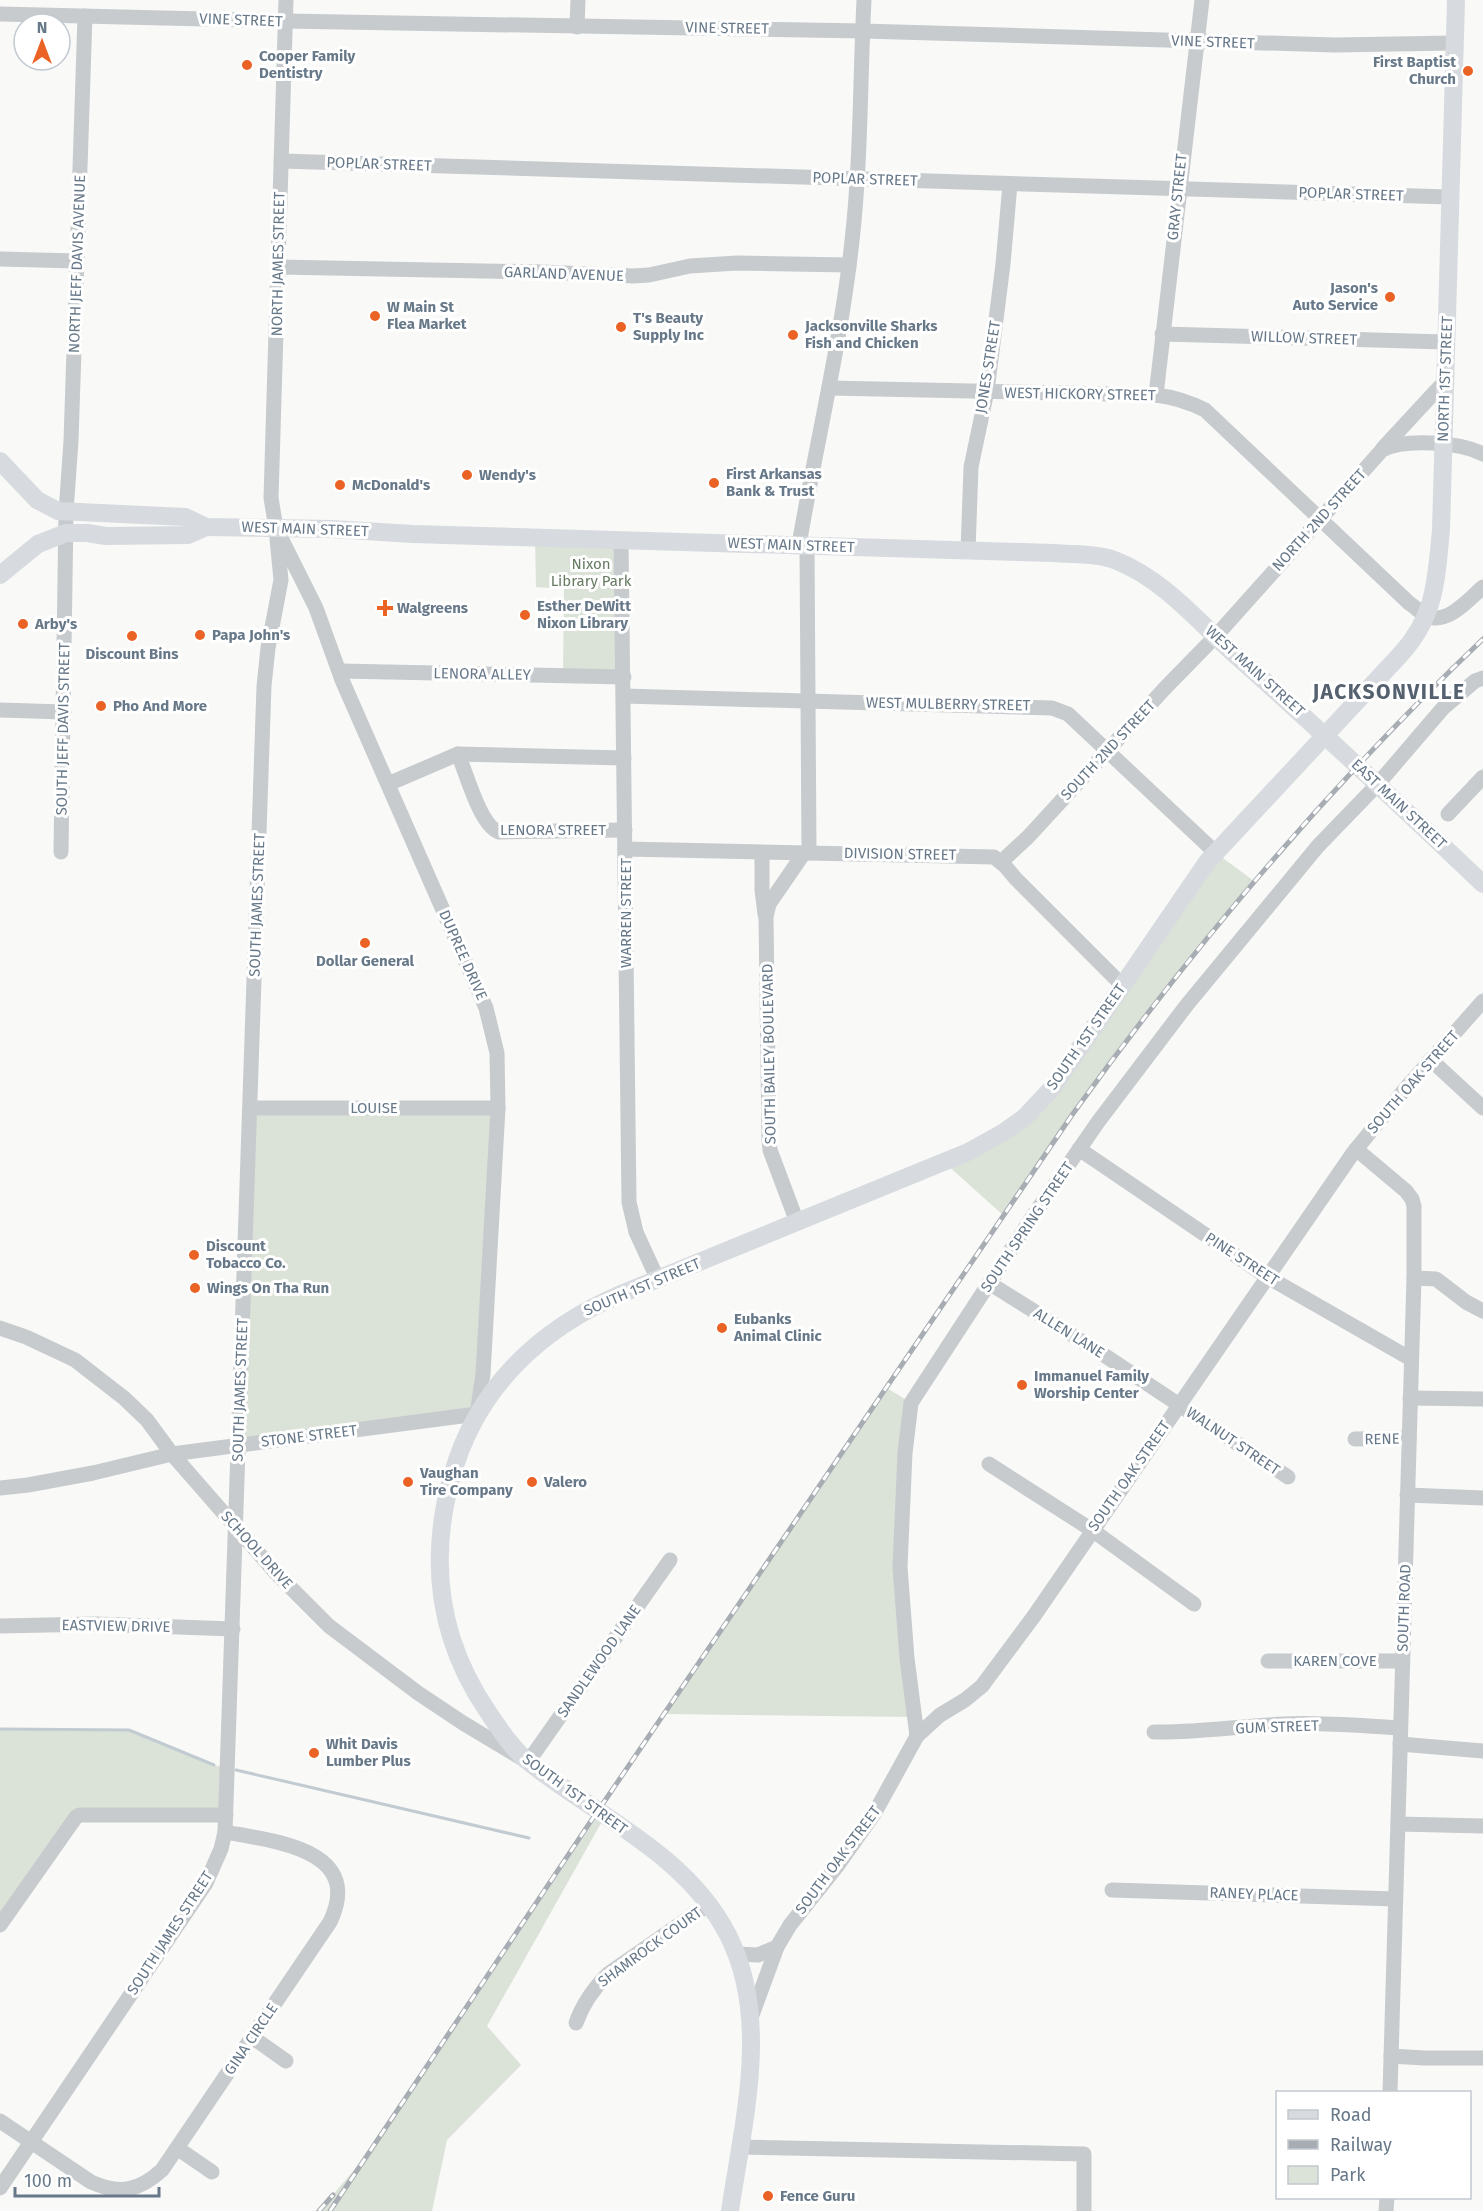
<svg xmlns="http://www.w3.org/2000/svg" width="1483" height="2211" font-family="'Fira Sans',sans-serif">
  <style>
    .green { fill: #dbe2d8 }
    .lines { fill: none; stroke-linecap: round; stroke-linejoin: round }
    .stream { stroke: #c2cbd1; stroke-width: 3 }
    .minor { stroke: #c7cbce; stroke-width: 15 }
    .major { stroke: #d7dbdf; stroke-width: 18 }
    .rail-casing { stroke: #a7adb3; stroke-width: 5 }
    .rail { stroke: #fff; stroke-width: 3; stroke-dasharray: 9; stroke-linecap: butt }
    .poi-dot { fill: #eb6225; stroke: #fff; stroke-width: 2 }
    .labels { text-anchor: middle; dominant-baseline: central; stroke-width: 6; stroke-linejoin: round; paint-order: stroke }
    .street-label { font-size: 15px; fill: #677889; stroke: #fff }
    .poi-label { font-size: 15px; font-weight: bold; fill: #677889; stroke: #fff; text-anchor: start }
    .park-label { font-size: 15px; fill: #667a62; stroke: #fff }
    .district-label { font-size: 21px; font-weight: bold; letter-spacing: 1.5px; fill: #55616e; stroke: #fff }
  </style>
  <rect width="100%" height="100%" fill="#f9f9f7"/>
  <g class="green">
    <polygon points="535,537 621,541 624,675 563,674 564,589 536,587"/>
    <polygon points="1216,853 1254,881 1159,997 1115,1055 1004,1216 945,1163 1025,1117"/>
    <polygon points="250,1108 498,1108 477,1414 238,1445"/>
    <polygon points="887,1388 911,1403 900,1567 914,1717 665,1714"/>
    <polygon points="0,1729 129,1730 213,1765 229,1768 226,1815 80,1815 0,1925"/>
    <polygon points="600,1813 605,1816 487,2026 521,2065 447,2140 432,2211 319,2211 372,2149"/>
  </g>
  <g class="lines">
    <g class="stream">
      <polyline points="0,1729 129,1730 214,1765"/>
      <polyline points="236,1770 529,1838"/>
    </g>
    <g class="minor">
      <polyline points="0,14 285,21 863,31 1335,45 1454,43"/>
      <polyline points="577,27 578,0"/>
      <polyline points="281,161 1449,197"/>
      <polyline points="0,259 77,261"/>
      <polyline points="278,267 542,272 633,276 649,275 690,266 737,263 849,265"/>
      <polyline points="1162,334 1445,342"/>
      <path d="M829 388 1156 395C1173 397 1189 402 1205 410L1409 603C1415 607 1420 612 1425 615 1446 627 1469 599 1483 587"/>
      <polyline points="1156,395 1202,0"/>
      <polyline points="1383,448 1446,380"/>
      <polyline points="621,541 629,1202 636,1232 658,1280"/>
      <path d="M799 545C816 444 841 343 852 241 861 161 860 80 864 0"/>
      <polyline points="807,545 809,853"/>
      <polyline points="968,551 971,467 987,391 1003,264 1010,184"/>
      <polyline points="340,671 624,677"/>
      <polyline points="624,696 1052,708 1068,714 1216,853"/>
      <polyline points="0,710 64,712"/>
      <path d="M458 754C466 772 480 826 499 832L625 830"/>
      <polyline points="388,784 458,754 624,758"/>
      <polyline points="1448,814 1483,777"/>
      <polyline points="625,849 994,857 1005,866 1016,879 1122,985"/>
      <polyline points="61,852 66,512 71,441 85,16"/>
      <polyline points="762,853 762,890 765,914"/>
      <path d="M1001 862 1028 837 1167 686 1215 637 1382 450C1405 438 1459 442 1483 454"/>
      <polyline points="1431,1060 1483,1108"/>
      <polyline points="250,1108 498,1108"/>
      <polyline points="1079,1149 1266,1276 1411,1359"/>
      <polyline points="1356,1149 1406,1191 1412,1199 1414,1206 1414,1278 1390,2092"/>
      <polyline points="797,1222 770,1150 769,1140 766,917 769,904 804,853"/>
      <polyline points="1414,1278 1436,1279 1466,1302 1483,1311"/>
      <polyline points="989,1283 1104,1355 1288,1477"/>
      <polyline points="0,1328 26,1337 75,1360 124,1398 147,1420 172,1454 276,1573 329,1626 418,1693 463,1723 528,1762 670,1560"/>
      <polyline points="1410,1398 1483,1399"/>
      <polyline points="1355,1439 1409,1438"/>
      <polyline points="989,1464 1092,1530 1194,1604"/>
      <polyline points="0,1488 28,1485 93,1473 172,1454 477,1414 483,1374 498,1108 497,1053 486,1008 342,680 316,608 280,536"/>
      <polyline points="1407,1495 1483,1498"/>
      <polyline points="0,1626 96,1624 233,1629"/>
      <polyline points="1268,1661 1402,1661"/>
      <path d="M1154 1732C1198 1733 1240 1726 1284 1724 1322 1722 1362 1726 1400 1728"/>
      <polyline points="917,1736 907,1658 900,1567 905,1453 911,1403 1031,1219 1098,1122 1186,1006 1318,846 1377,785 1443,708 1475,681 1483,678"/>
      <polyline points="1400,1744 1483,1751"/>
      <polyline points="1398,1824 1483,1826"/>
      <polyline points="1112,1890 1395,1899"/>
      <polyline points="0,1925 76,1817 80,1815 226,1815"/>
      <polyline points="736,1954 758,1955 777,1947 790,1925 838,1865 874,1814 917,1736 940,1715 965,1700 982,1686 1034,1616 1353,1153 1406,1088 1483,1001"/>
      <polyline points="751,2018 777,1947"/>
      <path d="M576 2023C583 2003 593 1989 608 1974L709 1904"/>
      <polyline points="252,2037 286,2061"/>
      <polyline points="1391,2056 1424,2058 1483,2058"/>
      <path d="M0 2121 91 2182C120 2195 139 2191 162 2170L330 1922C365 1849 273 1841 225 1832"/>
      <polyline points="739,2147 1084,2154 1084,2211"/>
      <polyline points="177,2148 212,2172"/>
      <polyline points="0,2188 206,1883 221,1849 225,1832 264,686 268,648 281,580 276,528 271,498 286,0"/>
      <polyline points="1386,2211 1387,2198"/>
    </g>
    <g class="major">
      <path d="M0 461 37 500 58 511 185 517 206 527 332 529 413 534 1054 553C1074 555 1098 553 1117 561 1162 579 1196 619 1231 651 1317 727 1400 805 1483 884"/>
      <polyline points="0,575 38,544 66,533 87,533 106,536 188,535 206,527"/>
      <path d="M730 2211C743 2122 771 2019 728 1935 687 1855 599 1817 531 1764 514 1751 500 1730 488 1712 438 1639 428 1561 452 1476 476 1389 539 1329 621 1294L968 1152 1004 1132 1025 1117 1053 1087 1207 862 1400 655C1436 616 1436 580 1441 530L1456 0"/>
    </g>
    <defs>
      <g id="rail">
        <polyline points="319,2211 333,2195"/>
        <path d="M330 2211 589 1824 1072 1115C1195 944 1331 784 1483 639"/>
      </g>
    </defs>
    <use href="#rail" class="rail-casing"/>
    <use href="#rail" class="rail"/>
  </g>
  <g class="poi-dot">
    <circle cx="247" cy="65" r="6"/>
    <circle cx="1468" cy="71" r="6"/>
    <circle cx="1390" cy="297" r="6"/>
    <circle cx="375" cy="316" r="6"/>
    <circle cx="621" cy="327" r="6"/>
    <circle cx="793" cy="335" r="6"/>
    <circle cx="467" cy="475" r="6"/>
    <circle cx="714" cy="483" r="6"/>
    <circle cx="340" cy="485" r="6"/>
    <path d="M382 599h6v6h6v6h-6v6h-6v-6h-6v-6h6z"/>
    <circle cx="525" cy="615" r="6"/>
    <circle cx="23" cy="624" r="6"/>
    <circle cx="200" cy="635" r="6"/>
    <circle cx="132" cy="636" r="6"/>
    <circle cx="101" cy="706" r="6"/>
    <circle cx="365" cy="943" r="6"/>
    <circle cx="194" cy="1255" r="6"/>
    <circle cx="195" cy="1288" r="6"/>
    <circle cx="722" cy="1328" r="6"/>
    <circle cx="1022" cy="1385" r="6"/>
    <circle cx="408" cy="1482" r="6"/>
    <circle cx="532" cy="1482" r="6"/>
    <circle cx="314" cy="1753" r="6"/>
    <circle cx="768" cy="2196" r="6"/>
  </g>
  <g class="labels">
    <g class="street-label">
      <text transform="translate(241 20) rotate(2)">VINE STREET</text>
      <text transform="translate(727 28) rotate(1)">VINE STREET</text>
      <text transform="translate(1213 42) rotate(2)">VINE STREET</text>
      <text transform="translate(379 164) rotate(2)">POPLAR STREET</text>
      <text transform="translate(865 179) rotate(2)">POPLAR STREET</text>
      <text transform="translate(1351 194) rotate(2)">POPLAR STREET</text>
      <text transform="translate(1177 197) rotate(-84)">GRAY STREET</text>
      <text transform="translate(77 264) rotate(-88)">NORTH JEFF DAVIS AVENUE</text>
      <text transform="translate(278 264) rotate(-89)">NORTH JAMES STREET</text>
      <text transform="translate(564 274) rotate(2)">GARLAND AVENUE</text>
      <text transform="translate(1304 338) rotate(2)">WILLOW STREET</text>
      <text transform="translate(988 367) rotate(-81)">JONES STREET</text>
      <text transform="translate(1445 379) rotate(-88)">NORTH 1ST STREET</text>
      <text transform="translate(1080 394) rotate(1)">WEST HICKORY STREET</text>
      <text transform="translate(1319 520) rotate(-48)">NORTH 2ND STREET</text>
      <text transform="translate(305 529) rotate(2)">WEST MAIN STREET</text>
      <text transform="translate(791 545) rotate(2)">WEST MAIN STREET</text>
      <text transform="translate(1255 671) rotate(42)">WEST MAIN STREET</text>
      <text transform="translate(482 674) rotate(1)">LENORA ALLEY</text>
      <text transform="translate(948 704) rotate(1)">WEST MULBERRY STREET</text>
      <text transform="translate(63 729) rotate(-89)">SOUTH JEFF DAVIS STREET</text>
      <text transform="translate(1108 750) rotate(-47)">SOUTH 2ND STREET</text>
      <text transform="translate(1399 804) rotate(43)">EAST MAIN STREET</text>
      <text x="553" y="830">LENORA STREET</text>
      <text transform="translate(900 854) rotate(1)">DIVISION STREET</text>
      <text transform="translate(257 905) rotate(-88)">SOUTH JAMES STREET</text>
      <text transform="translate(626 913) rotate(-90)">WARREN STREET</text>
      <text transform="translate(463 955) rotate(66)">DUPREE DRIVE</text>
      <text transform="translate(1086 1037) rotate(-55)">SOUTH 1ST STREET</text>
      <text transform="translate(769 1054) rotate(-91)">SOUTH BAILEY BOULEVARD</text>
      <text transform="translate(1413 1082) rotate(-49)">SOUTH OAK STREET</text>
      <text x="374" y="1108">LOUISE</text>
      <text transform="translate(1027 1227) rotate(-56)">SOUTH SPRING STREET</text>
      <text transform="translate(1242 1259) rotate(33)">PINE STREET</text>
      <text transform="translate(642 1287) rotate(-23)">SOUTH 1ST STREET</text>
      <text transform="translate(1069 1333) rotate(32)">ALLEN LANE</text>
      <text transform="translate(240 1390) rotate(-88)">SOUTH JAMES STREET</text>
      <text transform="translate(309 1436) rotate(-7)">STONE STREET</text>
      <text transform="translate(1382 1439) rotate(-1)">RENE</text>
      <text transform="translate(1233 1441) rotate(34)">WALNUT STREET</text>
      <text transform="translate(1129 1476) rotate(-55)">SOUTH OAK STREET</text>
      <text transform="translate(257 1550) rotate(48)">SCHOOL DRIVE</text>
      <text transform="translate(1404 1608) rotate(-88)">SOUTH ROAD</text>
      <text transform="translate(116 1626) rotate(1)">EASTVIEW DRIVE</text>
      <text transform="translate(599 1661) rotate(-55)">SANDLEWOOD LANE</text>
      <text x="1335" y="1661">KAREN COVE</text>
      <text transform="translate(1277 1727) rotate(-2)">GUM STREET</text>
      <text transform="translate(575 1794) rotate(36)">SOUTH 1ST STREET</text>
      <text transform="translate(838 1860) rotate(-53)">SOUTH OAK STREET</text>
      <text transform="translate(1254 1894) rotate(2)">RANEY PLACE</text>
      <text transform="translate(170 1933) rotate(-57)">SOUTH JAMES STREET</text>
      <text transform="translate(650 1947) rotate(-36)">SHAMROCK COURT</text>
      <text transform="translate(251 2039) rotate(-56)">GINA CIRCLE</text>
    </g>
    <g class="poi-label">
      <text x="259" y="56">Cooper Family<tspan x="259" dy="17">Dentistry</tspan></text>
      <text x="1456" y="62" text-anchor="end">First Baptist<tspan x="1456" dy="17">Church</tspan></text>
      <text x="1378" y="288" text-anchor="end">Jason's<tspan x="1378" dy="17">Auto Service</tspan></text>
      <text x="387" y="307">W Main St<tspan x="387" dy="17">Flea Market</tspan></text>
      <text x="633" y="318">T's Beauty<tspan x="633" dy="17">Supply Inc</tspan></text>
      <text x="805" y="326">Jacksonville Sharks<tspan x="805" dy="17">Fish and Chicken</tspan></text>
      <text x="726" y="474">First Arkansas<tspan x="726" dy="17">Bank &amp; Trust</tspan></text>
      <text x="479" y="475">Wendy's</text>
      <text x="352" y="485">McDonald's</text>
      <text x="537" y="606">Esther DeWitt<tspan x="537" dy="17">Nixon Library</tspan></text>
      <text x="397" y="608">Walgreens</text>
      <text x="35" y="624">Arby's</text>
      <text x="212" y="635">Papa John's</text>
      <text x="132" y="654" text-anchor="middle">Discount Bins</text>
      <text x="113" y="706">Pho And More</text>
      <text x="365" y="961" text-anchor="middle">Dollar General</text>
      <text x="206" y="1246">Discount<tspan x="206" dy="17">Tobacco Co.</tspan></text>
      <text x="207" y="1288">Wings On Tha Run</text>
      <text x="734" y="1319">Eubanks<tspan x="734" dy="17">Animal Clinic</tspan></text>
      <text x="1034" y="1376">Immanuel Family<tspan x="1034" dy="17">Worship Center</tspan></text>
      <text x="420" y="1473">Vaughan<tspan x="420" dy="17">Tire Company</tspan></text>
      <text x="544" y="1482">Valero</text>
      <text x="326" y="1744">Whit Davis<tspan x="326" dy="17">Lumber Plus</tspan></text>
      <text x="780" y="2196">Fence Guru</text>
    </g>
    <g class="park-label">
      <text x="591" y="564">Nixon<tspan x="591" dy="17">Library Park</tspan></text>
    </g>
    <g class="district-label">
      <text x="1389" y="692">JACKSONVILLE</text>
    </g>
  </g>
  <rect x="1276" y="2091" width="195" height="108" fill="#ffffff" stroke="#c2c9d0" stroke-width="1.5"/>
  <rect x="1288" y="2110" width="30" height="9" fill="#d7dbdf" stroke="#c2c9d0" stroke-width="1.5"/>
  <text x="1330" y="2121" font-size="18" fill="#677889">Road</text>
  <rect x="1288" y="2140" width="30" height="9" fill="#a7adb3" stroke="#c2c9d0" stroke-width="1.5"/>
  <text x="1330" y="2151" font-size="18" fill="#677889">Railway</text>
  <rect x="1288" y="2166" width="30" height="18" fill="#dbe2d8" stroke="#c2c9d0" stroke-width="1.5"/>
  <text x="1330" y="2181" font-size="18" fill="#677889">Park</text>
  <g transform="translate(42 42)"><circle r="28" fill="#ffffff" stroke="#c2c9d0" stroke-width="1.5"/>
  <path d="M0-4.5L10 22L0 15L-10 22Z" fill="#eb6225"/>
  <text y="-9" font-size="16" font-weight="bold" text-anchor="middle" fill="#677889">N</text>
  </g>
  <path d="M15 2187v9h144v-9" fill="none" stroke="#677889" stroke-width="3"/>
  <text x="24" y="2187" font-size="18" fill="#677889" stroke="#ffffff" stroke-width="4.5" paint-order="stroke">100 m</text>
</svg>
